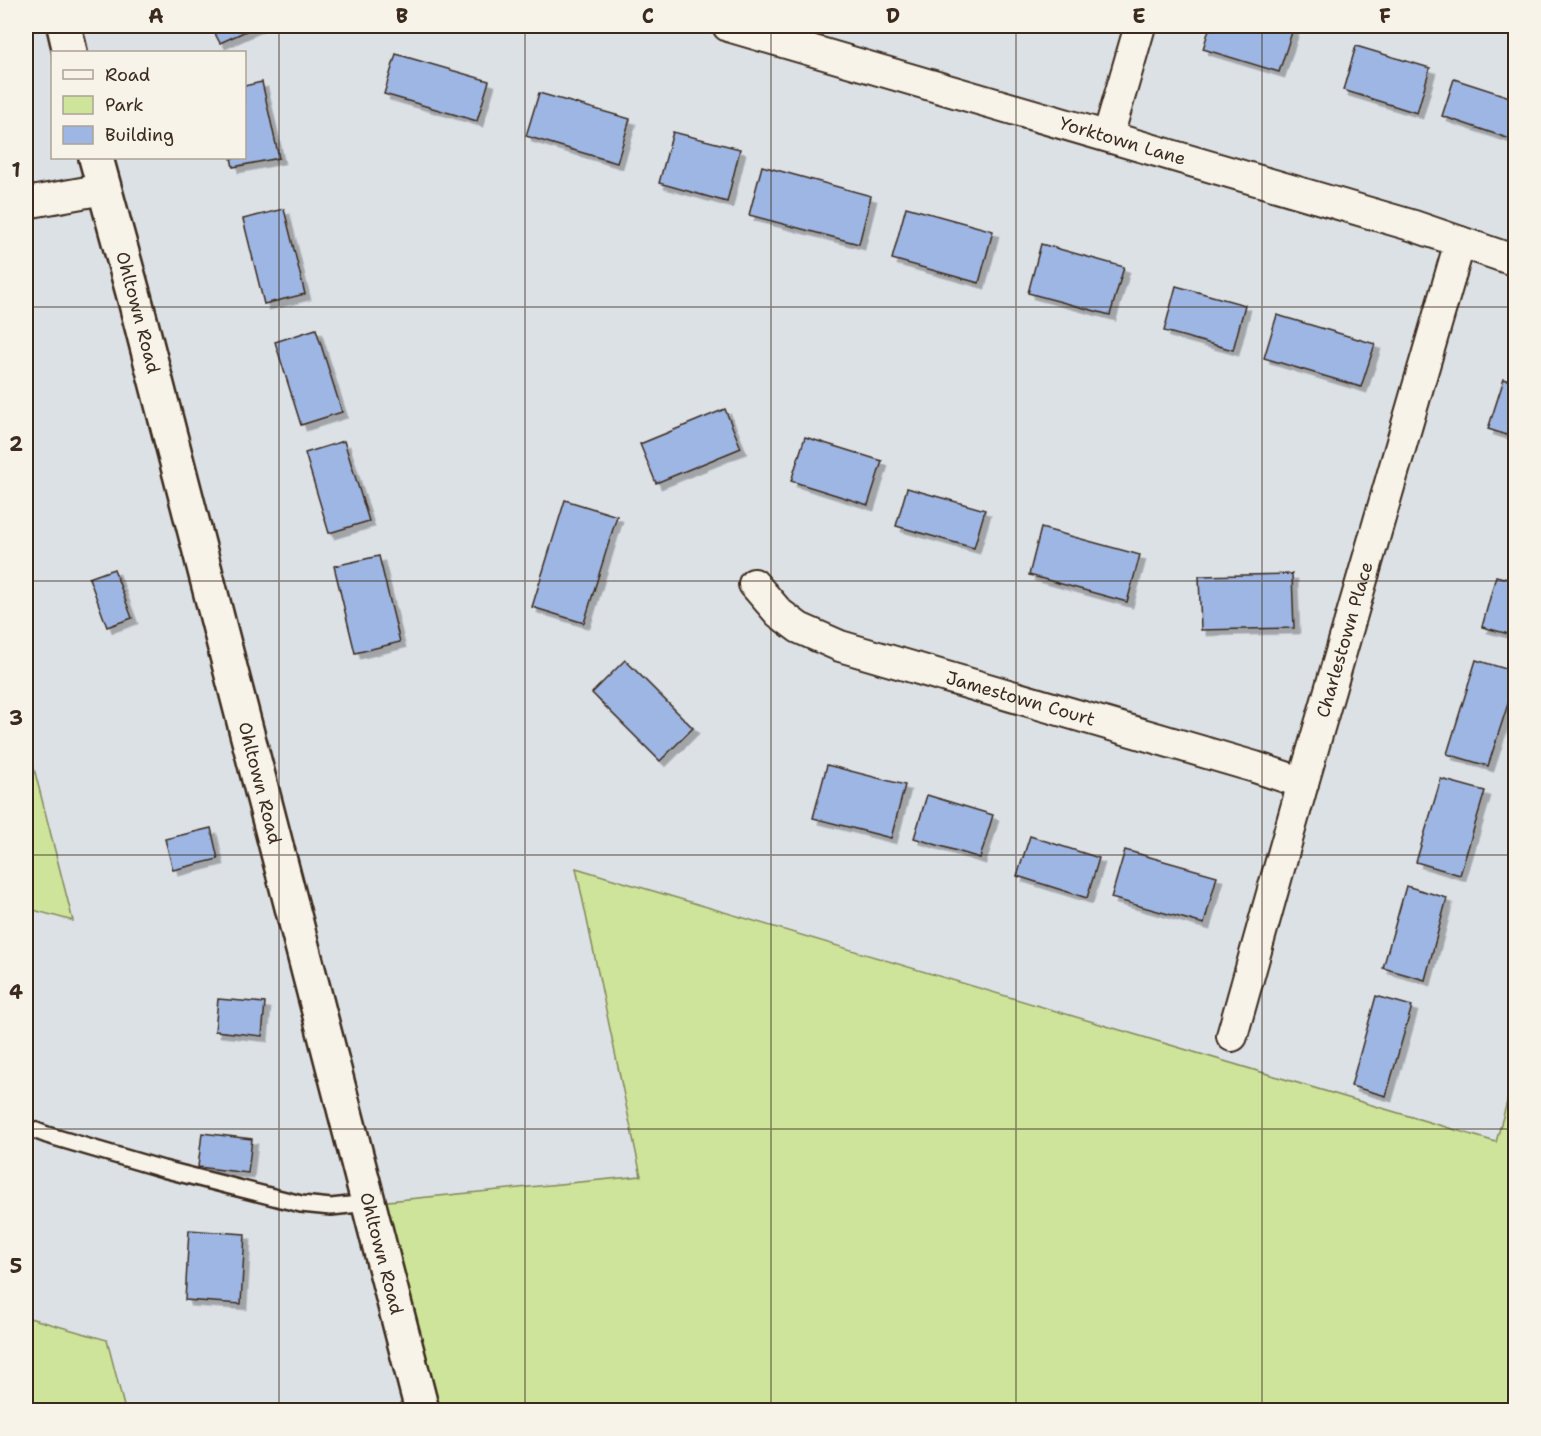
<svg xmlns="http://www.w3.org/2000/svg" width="1541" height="1436" font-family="'Shantell Sans',sans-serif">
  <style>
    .green { fill: #cde49a; stroke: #84875c; stroke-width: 1.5 }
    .building { fill: #9db6e3; stroke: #3b2a1e; stroke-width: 1.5; filter: url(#shadow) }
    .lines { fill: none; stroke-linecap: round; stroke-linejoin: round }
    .lane-casing { stroke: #3b2a1e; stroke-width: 20 }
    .street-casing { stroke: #3b2a1e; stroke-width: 34 }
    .secondary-casing { stroke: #3b2a1e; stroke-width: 38 }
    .lane { stroke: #f7f3e8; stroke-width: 15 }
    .street { stroke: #f7f3e8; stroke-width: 30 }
    .secondary { stroke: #f7f3e8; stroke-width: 33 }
    .grid { fill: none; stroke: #3b2a1e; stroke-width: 1.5; stroke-opacity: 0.55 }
    .labels { text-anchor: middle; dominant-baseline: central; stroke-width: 5; stroke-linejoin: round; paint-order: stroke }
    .street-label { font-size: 18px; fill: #3b2a1e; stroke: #f7f3e8 }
    .neatline { fill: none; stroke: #3b2a1e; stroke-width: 2 }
    .grid-label { font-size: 20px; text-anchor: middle; font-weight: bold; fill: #3b2a1e }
  </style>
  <defs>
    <filter id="shadow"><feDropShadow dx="5.5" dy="5.5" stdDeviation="0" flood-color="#0004"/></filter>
  </defs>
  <rect width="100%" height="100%" fill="#dce1e6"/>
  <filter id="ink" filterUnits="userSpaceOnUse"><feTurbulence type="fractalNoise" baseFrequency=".0167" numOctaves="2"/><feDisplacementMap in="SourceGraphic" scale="12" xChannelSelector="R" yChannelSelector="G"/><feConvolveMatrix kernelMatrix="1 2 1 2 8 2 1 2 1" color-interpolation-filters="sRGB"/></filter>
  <g filter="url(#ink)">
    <g class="green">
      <polygon points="26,737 73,921 26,908"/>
      <polygon points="576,868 1496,1142 1515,1073 1515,1410 422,1410 368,1203 641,1176"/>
      <polygon points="26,1317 107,1340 125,1410 26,1410"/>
    </g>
    <g class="building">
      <polygon points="211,26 257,26 220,43"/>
      <polygon points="1210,26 1294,26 1279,72 1203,49"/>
      <polygon points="1356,46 1430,68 1417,113 1343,90"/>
      <polygon points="396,54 489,81 477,121 384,94"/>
      <polygon points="1454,79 1516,99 1516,134 1513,140 1442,116"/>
      <polygon points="262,82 279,158 233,167 231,158 244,158 244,86"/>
      <polygon points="539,93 630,119 617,163 526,136"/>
      <polygon points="673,132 740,149 727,202 659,183"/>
      <polygon points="762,166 871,196 859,244 749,215"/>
      <polygon points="906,207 993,231 979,283 892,259"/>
      <polygon points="284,209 305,294 264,304 243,219"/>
      <polygon points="1041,244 1124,267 1110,315 1028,293"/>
      <polygon points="1176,286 1245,305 1233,350 1164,331"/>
      <polygon points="1277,315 1375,344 1361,387 1264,358"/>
      <polygon points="316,329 342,412 301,425 275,342"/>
      <polygon points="1504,379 1516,383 1516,438 1488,429"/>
      <polygon points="725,409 741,448 656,483 640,444"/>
      <polygon points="805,437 882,461 868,505 791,481"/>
      <polygon points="344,441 369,521 329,533 305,453"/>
      <polygon points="907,488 985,510 974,548 896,526"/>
      <polygon points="565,500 617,516 584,623 532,607"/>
      <polygon points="1041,528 1140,555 1127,602 1029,575"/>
      <polygon points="379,556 400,642 355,653 334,566"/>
      <polygon points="114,569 132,618 107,627 89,578"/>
      <polygon points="1292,574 1294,628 1201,630 1199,576"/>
      <polygon points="1496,576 1516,581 1516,636 1482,627"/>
      <polygon points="625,660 693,728 660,761 592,693"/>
      <polygon points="1476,660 1516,672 1516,679 1488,766 1447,754"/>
      <polygon points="827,765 905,785 891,838 813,818"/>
      <polygon points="1441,779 1485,791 1460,875 1416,862"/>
      <polygon points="927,795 993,815 980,858 914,838"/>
      <polygon points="211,828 218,859 173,870 165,839"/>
      <polygon points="1030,836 1099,858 1087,898 1017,876"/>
      <polygon points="1125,850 1217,876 1204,924 1111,898"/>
      <polygon points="1406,886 1447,898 1425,980 1383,968"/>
      <polygon points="1376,996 1412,1006 1386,1096 1351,1086"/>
      <polygon points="218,999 265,1003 262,1036 215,1031"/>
      <polygon points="202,1133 252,1139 248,1173 198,1167"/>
      <polygon points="189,1230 245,1234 241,1304 185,1300"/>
    </g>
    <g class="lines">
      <defs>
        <polyline id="lane" points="26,1127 47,1135 163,1169 301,1204 331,1207 368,1203"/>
        <g id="street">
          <path id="s1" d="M728 26 1414 226 1516 261"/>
          <polyline points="1108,136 1140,26"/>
          <polyline points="26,203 104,189"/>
          <path id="s2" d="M754 584 779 613 799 628 840 646 1255 767 1303 783"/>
          <path id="s3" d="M1232 1036 1303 783 1460 242"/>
        </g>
        <g id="secondary">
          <polyline points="64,26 70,52"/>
          <path id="s4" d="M96 158 135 300 422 1410"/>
        </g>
      </defs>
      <use href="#lane" class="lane-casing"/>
      <use href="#street" class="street-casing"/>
      <use href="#secondary" class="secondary-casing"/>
      <use href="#lane" class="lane"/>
      <use href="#street" class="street"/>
      <use href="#secondary" class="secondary"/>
    </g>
  </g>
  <path class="grid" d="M279 26V1410M525 26V1410M771 26V1410M1016 26V1410M1262 26V1410M26 307H1516M26 581H1516M26 855H1516M26 1129H1516"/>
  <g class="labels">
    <g class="street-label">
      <text stroke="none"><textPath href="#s1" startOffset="411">Yorktown Lane</textPath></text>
      <text stroke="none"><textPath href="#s4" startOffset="160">Ohltown Road</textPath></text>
      <text stroke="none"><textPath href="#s3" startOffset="412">Charlestown Place</textPath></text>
      <text stroke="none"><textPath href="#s2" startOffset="296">Jamestown Court</textPath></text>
      <text stroke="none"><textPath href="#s4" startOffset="646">Ohltown Road</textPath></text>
      <text stroke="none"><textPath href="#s4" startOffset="1132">Ohltown Road</textPath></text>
    </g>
  </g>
  <rect width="1541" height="1436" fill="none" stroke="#f7f3e8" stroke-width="66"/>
  <rect x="51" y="51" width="195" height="108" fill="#f7f3e8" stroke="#aca397" stroke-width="1.5"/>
  <rect x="63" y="70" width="30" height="9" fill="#f7f3e8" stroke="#aca397" stroke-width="1.5"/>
  <text x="105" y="81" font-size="18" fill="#3b2a1e">Road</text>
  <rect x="63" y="96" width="30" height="18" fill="#cde49a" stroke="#aca397" stroke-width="1.5"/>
  <text x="105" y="111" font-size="18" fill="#3b2a1e">Park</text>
  <rect x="63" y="126" width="30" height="18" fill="#9db6e3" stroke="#aca397" stroke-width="1.5"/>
  <text x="105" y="141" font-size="18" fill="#3b2a1e">Building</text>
  <rect x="33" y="33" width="1475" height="1370" class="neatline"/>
  <g class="grid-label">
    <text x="156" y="23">A</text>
    <text x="402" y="23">B</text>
    <text x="648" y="23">C</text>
    <text x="893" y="23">D</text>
    <text x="1139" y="23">E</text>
    <text x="1385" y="23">F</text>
    <text x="16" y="177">1</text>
    <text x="16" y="451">2</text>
    <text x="16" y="725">3</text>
    <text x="16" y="999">4</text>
    <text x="16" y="1273">5</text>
  </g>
</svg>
